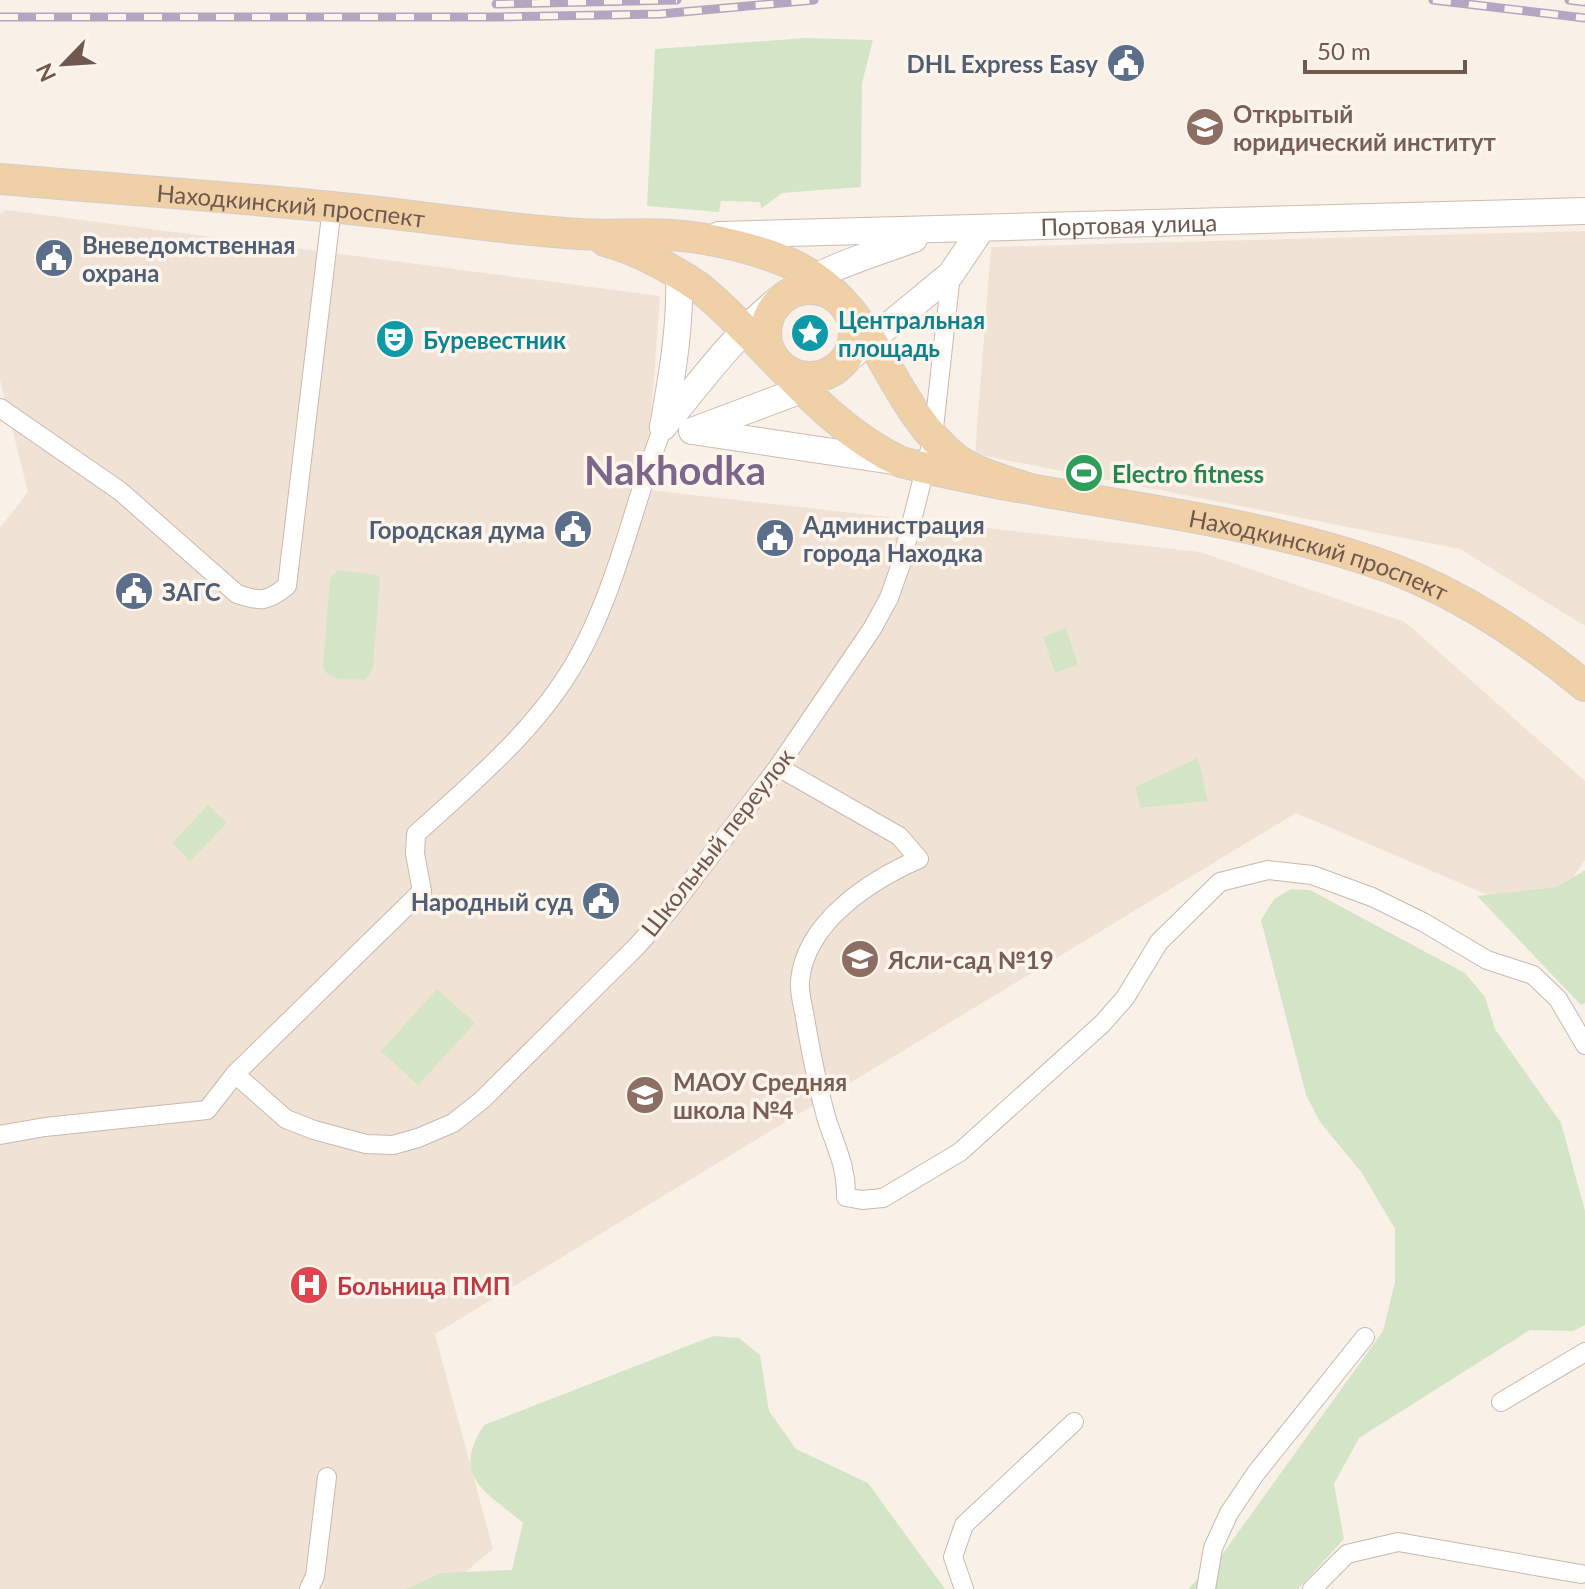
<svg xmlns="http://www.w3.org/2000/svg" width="1585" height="1589" font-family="Lato,sans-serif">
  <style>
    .residential { fill: #f0e3d6 }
    .green { fill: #d4e5c7 }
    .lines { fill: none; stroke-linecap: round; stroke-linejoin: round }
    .street-casing { stroke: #c9b9ae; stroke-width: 20 }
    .secondary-casing { stroke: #cebbaf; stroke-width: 28 }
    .primary-casing { stroke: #d4cdca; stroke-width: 32 }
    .street { stroke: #fff; stroke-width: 18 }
    .secondary { stroke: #fff; stroke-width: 26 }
    .primary { stroke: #f0d1a7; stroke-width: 30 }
    .rail-casing { stroke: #b4a6c1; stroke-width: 9 }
    .rail { stroke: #fdf5ec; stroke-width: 6; stroke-dasharray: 18; stroke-linecap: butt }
    .labels { text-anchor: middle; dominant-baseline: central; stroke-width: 7; stroke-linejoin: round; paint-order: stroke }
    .service-label { font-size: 24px; font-weight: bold; fill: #4e5e75; stroke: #fdf5ec; text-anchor: end }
    .education-label { font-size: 24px; font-weight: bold; fill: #785e54; stroke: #fdf5ec; text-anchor: start }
    .street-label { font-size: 24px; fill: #6f594e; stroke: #fdf5ec }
    .culture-label { font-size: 24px; font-weight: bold; fill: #0d838f; stroke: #fdf5ec; text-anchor: start }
    .leisure-label { font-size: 24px; font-weight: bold; fill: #27864d; stroke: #fdf5ec; text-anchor: start }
    .health-label { font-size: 24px; font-weight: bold; fill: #be3a42; stroke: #fdf5ec; text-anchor: start }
    .town-label { font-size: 40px; font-weight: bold; fill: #7d668c; stroke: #fdf5ec }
  </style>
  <rect width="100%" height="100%" fill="#f9f1e7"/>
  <g class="residential">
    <polygon points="6,210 660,296 648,459 640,489 1200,552 1405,622 1585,781 1585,860 1544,919 1296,813 435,1334 493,1549 445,1589 0,1589 0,528 28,492 0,380 0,214"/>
    <polygon points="1585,231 1585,626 1460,549 975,454 991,247"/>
  </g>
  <g class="green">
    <polygon points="805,38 873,40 862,83 861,187 782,193 761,209 760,202 721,201 719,212 647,206 655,49"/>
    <path d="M338 570 377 575 380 579 373 669 365 680C351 679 328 682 323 667L330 578Z"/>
    <polygon points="1066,628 1078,665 1055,673 1043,637"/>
    <polygon points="1198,758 1208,801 1140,808 1135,787"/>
    <polygon points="208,805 227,823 190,861 172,843"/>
    <polygon points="1585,870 1585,1003 1581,1005 1477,896 1557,887"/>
    <polygon points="1291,889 1310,890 1465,973 1485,997 1495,1029 1561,1123 1585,1211 1585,1325 1573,1331 1530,1330 1359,1438 1334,1484 1344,1539 1298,1589 1188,1589 1224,1552 1383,1331 1395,1282 1395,1229 1362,1173 1320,1122 1306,1095 1261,920 1274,899"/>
    <polygon points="437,989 475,1023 418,1085 381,1051"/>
    <path d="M713 1336 739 1338 760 1355 769 1411 796 1449 868 1483 945 1589H406L441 1573 512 1570 523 1523C486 1491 450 1477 484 1425Z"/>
  </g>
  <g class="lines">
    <defs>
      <g id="street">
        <path d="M0 408 120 491 237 594C261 602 267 602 287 586L332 207"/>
        <path d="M778 767 899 836 919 859C871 880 805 922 800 981 799 991 802 1002 804 1012 810 1048 817 1085 827 1120 836 1148 847 1167 846 1197L862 1200 883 1198 960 1152 1102 1024 1125 998 1159 942 1220 882 1268 870 1312 875 1372 897 1423 922 1487 960 1533 975 1558 999 1585 1045"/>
        <polyline points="235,1074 286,1119 314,1130 366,1144 393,1145 418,1138 453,1123 482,1100 637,946 671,908 778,767 872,629 889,598 901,564 933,437 951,274"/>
        <path d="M0 1135 45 1127 207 1110 235 1074 422 891 415 854 416 834C478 778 547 721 585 644 620 575 635 499 663 427"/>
        <polyline points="1501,1402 1585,1352"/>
        <polyline points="309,1589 315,1576 327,1477"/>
        <polyline points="964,1589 953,1557 964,1525 1074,1422"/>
        <polyline points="1206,1589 1213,1548 1229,1513 1256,1473 1365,1337"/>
        <polyline points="1312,1589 1347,1554 1398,1542 1581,1574"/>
      </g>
      <g id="secondary">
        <path id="s1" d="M719 235 1585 211"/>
        <path d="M663 427C698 385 732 338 774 303 813 271 867 256 914 239"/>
        <path d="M663 427C672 375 681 326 679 273"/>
        <polyline points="692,431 804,389 837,368 951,274 982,228"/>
        <polyline points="699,432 893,461"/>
      </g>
      <g id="primary">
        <path id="s2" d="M0 179C111 189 222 196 332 207 415 215 497 229 579 234 610 236 640 233 670 235 708 237 765 250 799 268 879 310 889 405 955 458 975 473 1003 480 1027 488"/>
        <path id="s3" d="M605 241C639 250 671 268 700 288 768 344 820 424 901 462 1061 503 1232 511 1388 567 1461 594 1525 637 1585 686"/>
        <circle cx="810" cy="333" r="44"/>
      </g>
    </defs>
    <use href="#street" class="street-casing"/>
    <use href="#secondary" class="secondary-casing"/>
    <use href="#primary" class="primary-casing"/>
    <use href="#street" class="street"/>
    <use href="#secondary" class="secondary"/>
    <use href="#primary" class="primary"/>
    <defs>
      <g id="rail">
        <polyline points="1433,0 1585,18"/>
        <polyline points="1569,0 1585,2"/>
        <polyline points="496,4 677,0"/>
        <polyline points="0,17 497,17 660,14 814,0"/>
      </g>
    </defs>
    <use href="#rail" class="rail-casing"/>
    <use href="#rail" class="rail"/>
  </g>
  <defs>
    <symbol id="civic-disc" viewBox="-11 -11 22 22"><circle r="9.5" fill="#5c6f8a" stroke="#fdf5ec"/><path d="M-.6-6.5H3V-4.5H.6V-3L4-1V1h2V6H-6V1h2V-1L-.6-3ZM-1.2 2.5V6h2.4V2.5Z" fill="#fff"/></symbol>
    <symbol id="university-disc" viewBox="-11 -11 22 22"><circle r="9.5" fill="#8d6e63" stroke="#fdf5ec"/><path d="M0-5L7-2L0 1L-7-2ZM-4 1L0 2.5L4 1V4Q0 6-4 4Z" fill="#fff"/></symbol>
    <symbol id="sight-disc" viewBox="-11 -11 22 22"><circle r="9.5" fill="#0f9aa8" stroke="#fdf5ec"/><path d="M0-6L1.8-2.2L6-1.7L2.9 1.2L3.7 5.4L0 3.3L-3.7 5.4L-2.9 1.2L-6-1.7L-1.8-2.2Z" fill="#fff"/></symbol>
    <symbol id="theatre-disc" viewBox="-11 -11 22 22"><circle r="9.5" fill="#0f9aa8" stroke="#fdf5ec"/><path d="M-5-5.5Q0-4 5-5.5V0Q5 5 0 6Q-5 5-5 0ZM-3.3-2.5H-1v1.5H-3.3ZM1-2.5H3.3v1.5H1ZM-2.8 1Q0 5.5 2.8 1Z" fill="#fff"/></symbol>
    <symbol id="stadium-disc" viewBox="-11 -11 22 22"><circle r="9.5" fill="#2e9e5b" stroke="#fdf5ec"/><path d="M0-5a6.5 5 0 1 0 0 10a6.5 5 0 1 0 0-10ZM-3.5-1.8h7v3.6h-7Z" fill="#fff"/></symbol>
    <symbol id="school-disc" viewBox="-11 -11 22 22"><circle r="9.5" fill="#8d6e63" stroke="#fdf5ec"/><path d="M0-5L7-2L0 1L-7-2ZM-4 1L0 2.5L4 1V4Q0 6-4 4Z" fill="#fff"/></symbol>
    <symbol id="hospital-disc" viewBox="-11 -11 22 22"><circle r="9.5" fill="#e0444e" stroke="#fdf5ec"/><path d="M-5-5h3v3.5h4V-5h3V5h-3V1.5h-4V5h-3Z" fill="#fff"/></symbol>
  </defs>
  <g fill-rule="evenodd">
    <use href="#civic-disc" x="1104" y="41" width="44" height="44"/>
    <use href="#university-disc" x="1183" y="105" width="44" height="44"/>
    <use href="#civic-disc" x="32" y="236" width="44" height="44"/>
    <use href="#sight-disc" x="788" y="311" width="44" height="44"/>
    <use href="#theatre-disc" x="373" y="317" width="44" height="44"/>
    <use href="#stadium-disc" x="1062" y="451" width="44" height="44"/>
    <use href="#civic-disc" x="551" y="507" width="44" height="44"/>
    <use href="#civic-disc" x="753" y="516" width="44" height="44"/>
    <use href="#civic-disc" x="112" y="569" width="44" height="44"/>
    <use href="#civic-disc" x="579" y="879" width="44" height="44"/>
    <use href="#school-disc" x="838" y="937" width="44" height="44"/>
    <use href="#school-disc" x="623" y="1073" width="44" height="44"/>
    <use href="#hospital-disc" x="287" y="1263" width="44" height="44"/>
  </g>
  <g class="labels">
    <g class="service-label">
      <text x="1098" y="63">DHL Express Easy</text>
      <text x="82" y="244" text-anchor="start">Вневедомственная<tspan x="82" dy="28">охрана</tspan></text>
      <text x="803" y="524" text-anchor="start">Администрация<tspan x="803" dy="28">города Находка</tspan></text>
      <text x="545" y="529">Городская дума</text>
      <text x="162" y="591" text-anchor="start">ЗАГС</text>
      <text x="573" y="901">Народный суд</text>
    </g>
    <g class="education-label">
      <text x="1233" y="113">Открытый<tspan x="1233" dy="28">юридический институт</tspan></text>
      <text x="888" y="959">Ясли-сад №19</text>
      <text x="673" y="1081">МАОУ Средняя<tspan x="673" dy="28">школа №4</tspan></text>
    </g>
    <g class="street-label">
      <text stroke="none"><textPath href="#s2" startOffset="292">Находкинский проспект</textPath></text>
      <text stroke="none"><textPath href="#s1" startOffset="410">Портовая улица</textPath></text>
      <text stroke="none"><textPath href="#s3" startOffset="802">Находкинский проспект</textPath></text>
      <text transform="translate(717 842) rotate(-52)">Школьный переулок</text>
    </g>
    <g class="culture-label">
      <text x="838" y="319">Центральная<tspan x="838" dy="28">площадь</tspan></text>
      <text x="423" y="339">Буревестник</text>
    </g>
    <g class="leisure-label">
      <text x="1112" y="473">Electro fitness</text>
    </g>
    <g class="health-label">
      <text x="337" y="1285">Больница ПМП</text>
    </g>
    <g class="town-label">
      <text x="675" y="470">Nakhodka</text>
    </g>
  </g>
  <g transform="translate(64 64) rotate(245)" stroke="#fdf5ec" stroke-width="6" paint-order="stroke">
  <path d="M0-6L14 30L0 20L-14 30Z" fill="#6f594e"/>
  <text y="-12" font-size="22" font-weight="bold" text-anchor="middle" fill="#6f594e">N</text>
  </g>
  <path d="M1305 60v12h160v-12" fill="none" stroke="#6f594e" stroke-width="4"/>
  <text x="1317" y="60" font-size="24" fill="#6f594e" stroke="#fdf5ec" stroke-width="6" paint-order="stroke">50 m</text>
</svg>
